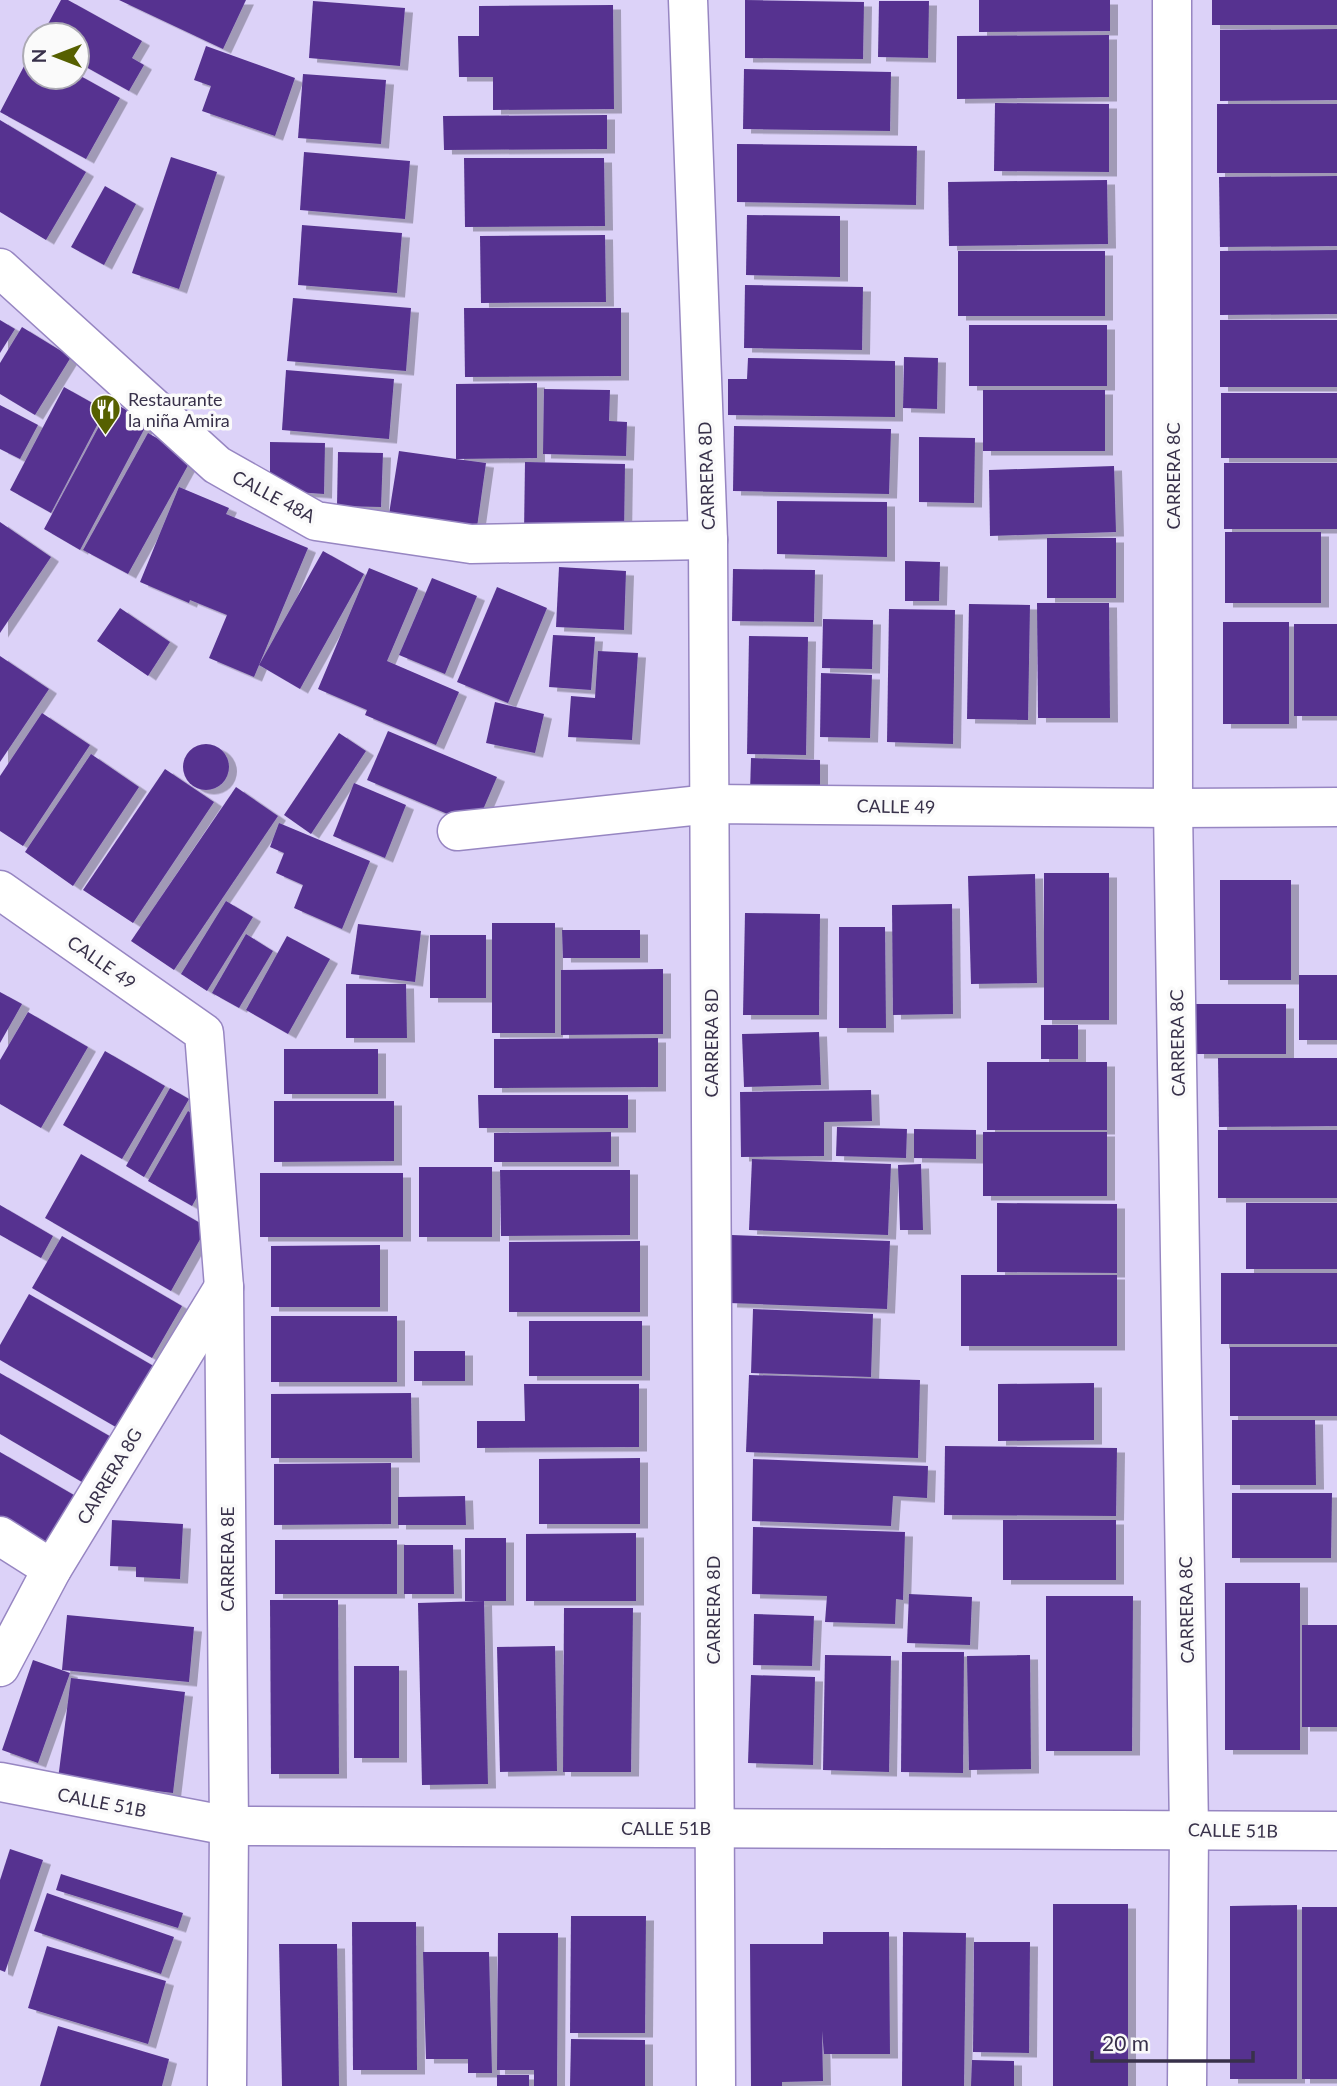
<svg xmlns="http://www.w3.org/2000/svg" width="1337" height="2086" font-family="Lato,sans-serif">
  <style>
    .building { fill: #563390; filter: url(#shadow) }
    .lines { fill: none; stroke-linecap: round; stroke-linejoin: round }
    .minor-casing { stroke: #9786c2; stroke-width: 41 }
    .tertiary-casing { stroke: #9786c2; stroke-width: 41 }
    .minor { stroke: #fff; stroke-width: 38 }
    .tertiary { stroke: #fff; stroke-width: 38 }
    .labels { text-anchor: middle; dominant-baseline: central; stroke-width: 7; stroke-linejoin: round; paint-order: stroke }
    .poi-label { font-size: 18px; fill: #38314a; stroke: #fafafa; text-anchor: start }
    .street-label { font-size: 18px; fill: #38314a; stroke: #fafafa }
  </style>
  <defs>
    <filter id="shadow"><feDropShadow dx="8" dy="4.5" stdDeviation="0" flood-color="#0004"/></filter>
  </defs>
  <rect width="100%" height="100%" fill="#dcd2f8"/>
  <g class="building">
    <polygon points="61,0 68,0 142,41 132,58 144,65 129,91 77,62 77,35 42,35"/>
    <polygon points="119,0 246,0 223,49"/>
    <polygon points="745,0 864,2 863,59 745,58"/>
    <polygon points="979,0 1110,0 1110,31 979,32"/>
    <rect x="1212" y="0" width="125" height="25"/>
    <polygon points="313,1 405,8 400,66 309,58"/>
    <polygon points="879,1 929,1 928,58 878,57"/>
    <polygon points="613,5 614,109 493,110 493,77 459,77 458,36 479,36 479,6"/>
    <polygon points="1337,29 1337,100 1220,101 1220,30"/>
    <polygon points="1109,35 1109,97 957,99 957,36"/>
    <polygon points="206,46 295,78 275,136 202,111 211,86 194,80"/>
    <polygon points="33,49 35,50 35,77 77,77 77,74 120,98 86,159 0,112"/>
    <polygon points="744,69 891,72 890,131 743,129"/>
    <polygon points="303,74 386,80 381,144 298,138"/>
    <polygon points="995,103 1109,104 1109,172 994,171"/>
    <rect x="1217" y="104" width="120" height="69"/>
    <polygon points="607,115 607,149 444,150 443,116"/>
    <polygon points="0,120 86,172 46,240 0,212"/>
    <polygon points="737,144 917,146 916,205 737,202"/>
    <polygon points="304,152 410,161 405,219 300,210"/>
    <polygon points="171,157 217,172 179,289 132,273"/>
    <polygon points="464,158 604,158 605,226 465,227"/>
    <polygon points="1337,176 1337,246 1220,247 1219,177"/>
    <polygon points="1107,180 1108,244 949,246 948,182"/>
    <polygon points="105,186 136,204 104,265 71,247"/>
    <polygon points="747,215 840,216 840,277 746,275"/>
    <polygon points="302,225 402,233 397,293 298,285"/>
    <polygon points="605,235 606,302 481,303 480,236"/>
    <polygon points="1337,250 1337,314 1220,315 1220,251"/>
    <rect x="958" y="251" width="147" height="65"/>
    <polygon points="745,285 863,287 862,350 744,348"/>
    <polygon points="293,298 411,308 406,371 287,361"/>
    <polygon points="464,308 621,308 621,376 465,377"/>
    <polygon points="0,320 15,329 0,353"/>
    <rect x="1220" y="320" width="117" height="67"/>
    <rect x="969" y="325" width="138" height="61"/>
    <polygon points="22,327 71,357 35,415 0,394 0,363"/>
    <polygon points="904,357 938,358 937,409 903,408"/>
    <polygon points="748,358 895,361 895,417 728,415 728,379 747,379"/>
    <polygon points="286,370 394,379 389,439 282,430"/>
    <polygon points="537,383 537,458 456,459 486,463 477,527 389,514 399,451 456,459 456,384"/>
    <polygon points="64,387 105,410 51,513 10,490"/>
    <polygon points="544,389 610,390 609,421 627,422 626,456 543,454"/>
    <rect x="983" y="390" width="122" height="61"/>
    <rect x="1221" y="393" width="116" height="65"/>
    <polygon points="112,402 148,422 80,550 44,529"/>
    <polygon points="0,405 38,425 20,459 0,449"/>
    <polygon points="734,426 891,429 889,494 733,491"/>
    <polygon points="148,433 192,458 128,574 83,550"/>
    <polygon points="919,437 975,438 974,503 919,502"/>
    <polygon points="270,442 325,443 324,494 270,490"/>
    <polygon points="338,452 383,453 381,507 337,506"/>
    <polygon points="525,462 625,464 624,535 524,533"/>
    <rect x="1224" y="463" width="113" height="66"/>
    <polygon points="1114,466 1116,532 990,536 989,470"/>
    <polygon points="179,487 229,508 226,514 308,548 254,677 209,658 227,615 190,600 189,603 140,582"/>
    <polygon points="777,501 887,502 887,557 777,554"/>
    <polygon points="0,522 51,557 0,633"/>
    <rect x="1225" y="532" width="96" height="71"/>
    <rect x="1047" y="538" width="69" height="60"/>
    <polygon points="323,551 364,574 300,689 259,665"/>
    <polygon points="905,561 940,562 939,601 905,601"/>
    <polygon points="559,567 626,571 624,630 556,627"/>
    <polygon points="369,568 418,588 387,661 459,692 436,745 365,715 367,710 318,689"/>
    <polygon points="733,569 815,570 814,622 732,621"/>
    <polygon points="432,578 477,596 445,674 399,655"/>
    <polygon points="497,587 547,608 508,703 457,682"/>
    <polygon points="1037,603 1109,603 1110,718 1038,718"/>
    <polygon points="969,604 1030,605 1028,720 967,719"/>
    <polygon points="120,608 170,642 148,676 97,641"/>
    <polygon points="889,609 955,610 953,744 887,742"/>
    <polygon points="823,619 873,620 872,669 822,668"/>
    <rect x="1223" y="622" width="66" height="102"/>
    <rect x="1294" y="624" width="43" height="92"/>
    <polygon points="553,635 595,637 591,690 549,687"/>
    <polygon points="749,636 808,637 806,755 747,754"/>
    <polygon points="598,651 638,653 632,740 568,737 571,696 595,698"/>
    <polygon points="0,656 49,689 0,762"/>
    <polygon points="821,673 872,675 870,738 820,737"/>
    <polygon points="495,702 544,714 535,753 486,743"/>
    <polygon points="42,713 90,745 23,846 0,831 0,776"/>
    <polygon points="388,731 497,777 476,826 367,780"/>
    <polygon points="339,733 366,751 311,834 284,815"/>
    <circle cx="206" cy="767" r="23"/>
    <polygon points="91,754 139,787 73,886 25,852"/>
    <polygon points="751,758 820,760 820,794 750,792"/>
    <polygon points="165,769 214,802 133,923 83,890"/>
    <polygon points="354,783 406,805 385,858 333,836"/>
    <polygon points="236,787 278,816 174,970 131,941"/>
    <polygon points="279,823 370,861 342,929 294,908 303,885 276,873 284,853 270,847"/>
    <rect x="1044" y="873" width="65" height="147"/>
    <polygon points="1035,874 1037,983 971,984 968,876"/>
    <rect x="1220" y="880" width="71" height="100"/>
    <polygon points="226,901 253,917 207,991 181,974"/>
    <polygon points="952,904 953,1014 893,1015 892,905"/>
    <polygon points="745,913 820,914 819,1015 743,1015"/>
    <rect x="492" y="923" width="63" height="110"/>
    <polygon points="358,924 421,931 415,982 351,974"/>
    <polygon points="839,927 885,927 886,1028 839,1028"/>
    <polygon points="562,930 640,930 640,958 563,958"/>
    <polygon points="246,934 273,951 239,1008 212,993"/>
    <rect x="430" y="935" width="56" height="63"/>
    <polygon points="287,936 330,959 288,1034 246,1010"/>
    <polygon points="663,969 663,1034 561,1035 561,970"/>
    <rect x="1299" y="975" width="38" height="65"/>
    <polygon points="346,984 406,984 407,1038 346,1038"/>
    <polygon points="0,992 22,1004 0,1043"/>
    <rect x="1196" y="1004" width="90" height="50"/>
    <polygon points="28,1012 88,1047 41,1128 0,1104 0,1060"/>
    <rect x="1041" y="1025" width="37" height="34"/>
    <polygon points="819,1032 821,1085 744,1087 742,1034"/>
    <polygon points="658,1038 658,1087 494,1088 494,1039"/>
    <rect x="284" y="1049" width="94" height="45"/>
    <polygon points="105,1051 165,1086 122,1159 63,1125"/>
    <polygon points="1218,1058 1337,1058 1337,1126 1219,1127"/>
    <rect x="987" y="1062" width="120" height="68"/>
    <polygon points="170,1088 189,1099 144,1177 126,1166"/>
    <polygon points="871,1090 872,1121 824,1122 824,1156 741,1157 740,1092"/>
    <polygon points="478,1095 628,1095 628,1128 479,1128"/>
    <polygon points="274,1101 394,1101 394,1161 274,1162"/>
    <polygon points="188,1111 207,1123 209,1175 192,1206 148,1181"/>
    <polygon points="837,1127 907,1129 906,1158 836,1156"/>
    <polygon points="914,1129 976,1130 976,1159 914,1158"/>
    <rect x="1218" y="1130" width="119" height="68"/>
    <polygon points="611,1132 611,1162 494,1162 494,1133"/>
    <rect x="983" y="1132" width="124" height="64"/>
    <polygon points="81,1154 207,1227 171,1291 45,1218"/>
    <polygon points="752,1159 891,1164 888,1235 749,1230"/>
    <polygon points="921,1164 923,1230 900,1230 898,1165"/>
    <rect x="419" y="1167" width="73" height="70"/>
    <polygon points="500,1170 630,1170 630,1235 501,1236"/>
    <rect x="260" y="1173" width="143" height="64"/>
    <polygon points="997,1203 1117,1204 1117,1273 997,1272"/>
    <rect x="1246" y="1203" width="91" height="66"/>
    <polygon points="0,1205 53,1236 41,1258 0,1235"/>
    <polygon points="732,1235 890,1241 887,1309 729,1303"/>
    <polygon points="62,1236 182,1306 152,1358 32,1288"/>
    <polygon points="640,1241 640,1312 509,1312 509,1242"/>
    <polygon points="380,1245 380,1307 271,1307 271,1246"/>
    <rect x="1221" y="1273" width="116" height="71"/>
    <rect x="961" y="1275" width="156" height="71"/>
    <polygon points="29,1294 157,1368 121,1430 0,1360 0,1345"/>
    <polygon points="753,1309 873,1314 871,1377 751,1373"/>
    <rect x="271" y="1316" width="126" height="66"/>
    <rect x="529" y="1321" width="113" height="55"/>
    <rect x="1230" y="1347" width="107" height="69"/>
    <rect x="414" y="1351" width="51" height="30"/>
    <polygon points="0,1373 113,1438 87,1485 0,1434"/>
    <polygon points="749,1375 920,1380 918,1458 746,1452"/>
    <polygon points="1094,1383 1094,1440 998,1441 998,1384"/>
    <polygon points="524,1384 639,1384 639,1447 477,1448 477,1421 525,1421"/>
    <polygon points="411,1393 412,1458 271,1458 271,1394"/>
    <polygon points="1232,1420 1315,1420 1316,1485 1232,1485"/>
    <polygon points="945,1446 1117,1448 1116,1516 944,1515"/>
    <polygon points="0,1452 79,1498 49,1549 0,1520"/>
    <polygon points="640,1458 640,1524 539,1524 539,1459"/>
    <polygon points="753,1459 928,1466 927,1498 893,1496 891,1526 752,1521"/>
    <polygon points="391,1463 391,1524 274,1525 274,1464"/>
    <polygon points="1232,1493 1332,1493 1331,1558 1232,1558"/>
    <polygon points="465,1496 466,1525 398,1525 398,1497"/>
    <polygon points="112,1520 183,1524 180,1579 136,1577 136,1567 110,1566"/>
    <rect x="1003" y="1520" width="113" height="60"/>
    <polygon points="753,1527 905,1532 903,1600 896,1599 895,1624 825,1622 827,1596 752,1594"/>
    <polygon points="636,1533 636,1601 526,1601 526,1534"/>
    <rect x="465" y="1538" width="41" height="63"/>
    <rect x="275" y="1540" width="122" height="54"/>
    <polygon points="404,1545 453,1545 454,1594 404,1594"/>
    <rect x="1225" y="1583" width="75" height="167"/>
    <polygon points="909,1594 972,1597 970,1645 907,1643"/>
    <polygon points="1046,1596 1133,1596 1132,1751 1046,1751"/>
    <polygon points="270,1600 338,1600 339,1774 271,1774"/>
    <polygon points="484,1601 488,1784 422,1785 418,1603"/>
    <polygon points="564,1608 633,1608 631,1772 563,1772"/>
    <polygon points="754,1614 814,1616 812,1666 753,1665"/>
    <polygon points="67,1615 194,1627 189,1682 62,1670"/>
    <rect x="1302" y="1625" width="35" height="102"/>
    <polygon points="555,1646 557,1771 500,1772 497,1647"/>
    <polygon points="902,1652 964,1652 963,1773 901,1772"/>
    <polygon points="825,1655 891,1656 889,1772 823,1770"/>
    <polygon points="1030,1655 1031,1769 969,1770 967,1656"/>
    <polygon points="33,1660 70,1673 38,1763 2,1750"/>
    <rect x="354" y="1666" width="45" height="92"/>
    <polygon points="751,1675 815,1677 813,1765 748,1763"/>
    <polygon points="71,1678 185,1692 173,1793 58,1779"/>
    <polygon points="10,1849 43,1860 5,1972 0,1970 0,1880"/>
    <polygon points="61,1874 183,1913 178,1928 56,1890"/>
    <polygon points="47,1893 174,1937 161,1974 34,1931"/>
    <rect x="1053" y="1904" width="75" height="182"/>
    <polygon points="1297,1905 1297,2079 1230,2079 1230,1906"/>
    <rect x="1302" y="1907" width="35" height="172"/>
    <polygon points="571,1916 646,1916 645,2033 570,2033"/>
    <polygon points="352,1922 416,1922 417,2070 353,2070"/>
    <polygon points="823,1932 889,1932 890,2054 824,2054 822,2031 823,2081 782,2082 782,2086 751,2086 750,1944 823,1944"/>
    <polygon points="903,1932 966,1933 964,2086 902,2086"/>
    <polygon points="498,1933 558,1933 557,2086 534,2086 534,2070 497,2070"/>
    <polygon points="974,1942 1030,1942 1029,2053 973,2052"/>
    <polygon points="279,1944 337,1944 339,2086 282,2086"/>
    <polygon points="47,1946 166,1981 148,2044 28,2008"/>
    <polygon points="423,1952 489,1952 492,2073 468,2073 468,2059 426,2059"/>
    <polygon points="58,2026 169,2059 162,2086 40,2086"/>
    <polygon points="571,2039 645,2040 645,2086 570,2086"/>
    <polygon points="972,2060 1014,2061 1014,2086 971,2086"/>
    <rect x="497" y="2075" width="32" height="11"/>
  </g>
  <g class="lines">
    <defs>
      <g id="minor">
        <polyline points="688,0 708,540 716,2086"/>
        <polyline points="1172,0 1173,808 1189,1830 1187,2086"/>
        <polyline points="0,268 217,465 316,521 471,544 708,540"/>
        <polyline points="457,831 710,804 1173,808 1337,807"/>
        <polyline points="0,890 204,1033 224,1287 229,1826 227,2086"/>
        <polyline points="0,1536 52,1569"/>
        <polyline points="0,1667 52,1569 224,1287"/>
      </g>
      <polyline id="tertiary" points="0,1782 229,1826 1337,1831"/>
    </defs>
    <use href="#minor" class="minor-casing"/>
    <use href="#tertiary" class="tertiary-casing"/>
    <use href="#minor" class="minor"/>
    <use href="#tertiary" class="tertiary"/>
  </g>
  <defs>
    <symbol id="restaurant-pin" viewBox="-11 -11 22 30"><path d="M0 17L-7.5 6A9.5 9.5 0 1 1 7.5 6Z" fill="#566000" stroke="#fafafa"/><path d="M-5-6h1v4h1v-4h1v4h1v-4h1v5L-1.5 .5V6h-2V.5L-5-1ZM5-6V6H3V1.5H1.5Q1.5-4 5-6Z" fill="#fff"/></symbol>
  </defs>
  <g fill-rule="evenodd">
    <use href="#restaurant-pin" x="88" y="392" width="35" height="47"/>
  </g>
  <g class="labels">
    <g class="poi-label">
      <text x="128" y="399">Restaurante<tspan x="128" dy="21">la niña Amira</tspan></text>
    </g>
    <g class="street-label">
      <text transform="translate(706 476) rotate(-92)">CARRERA 8D</text>
      <text transform="translate(1173 476) rotate(-90)">CARRERA 8C</text>
      <text transform="translate(274 496) rotate(28)">CALLE 48A</text>
      <text transform="translate(896 806) rotate(1)">CALLE 49</text>
      <text transform="translate(102 962) rotate(35)">CALLE 49</text>
      <text transform="translate(711 1043) rotate(-90)">CARRERA 8D</text>
      <text transform="translate(1177 1043) rotate(-91)">CARRERA 8C</text>
      <text transform="translate(109 1476) rotate(-59)">CARRERA 8G</text>
      <text transform="translate(227 1559) rotate(-90)">CARRERA 8E</text>
      <text transform="translate(713 1610) rotate(-90)">CARRERA 8D</text>
      <text transform="translate(1186 1610) rotate(-91)">CARRERA 8C</text>
      <text transform="translate(102 1802) rotate(11)">CALLE 51B</text>
      <text x="666" y="1828">CALLE 51B</text>
      <text transform="translate(1233 1830) rotate(1)">CALLE 51B</text>
    </g>
  </g>
  <g transform="translate(56 56) rotate(270)"><circle r="33" fill="#fafafa" stroke="#acaab4" stroke-width="2"/>
  <path d="M0-5L12 26L0 18L-12 26Z" fill="#566000"/>
  <text y="-10" font-size="19" font-weight="bold" text-anchor="middle" fill="#38314a">N</text>
  </g>
  <path d="M1092 2051v10h161v-10" fill="none" stroke="#38314a" stroke-width="3.5"/>
  <text x="1102" y="2051" font-size="21" fill="#38314a" stroke="#fafafa" stroke-width="5" paint-order="stroke">20 m</text>
</svg>
